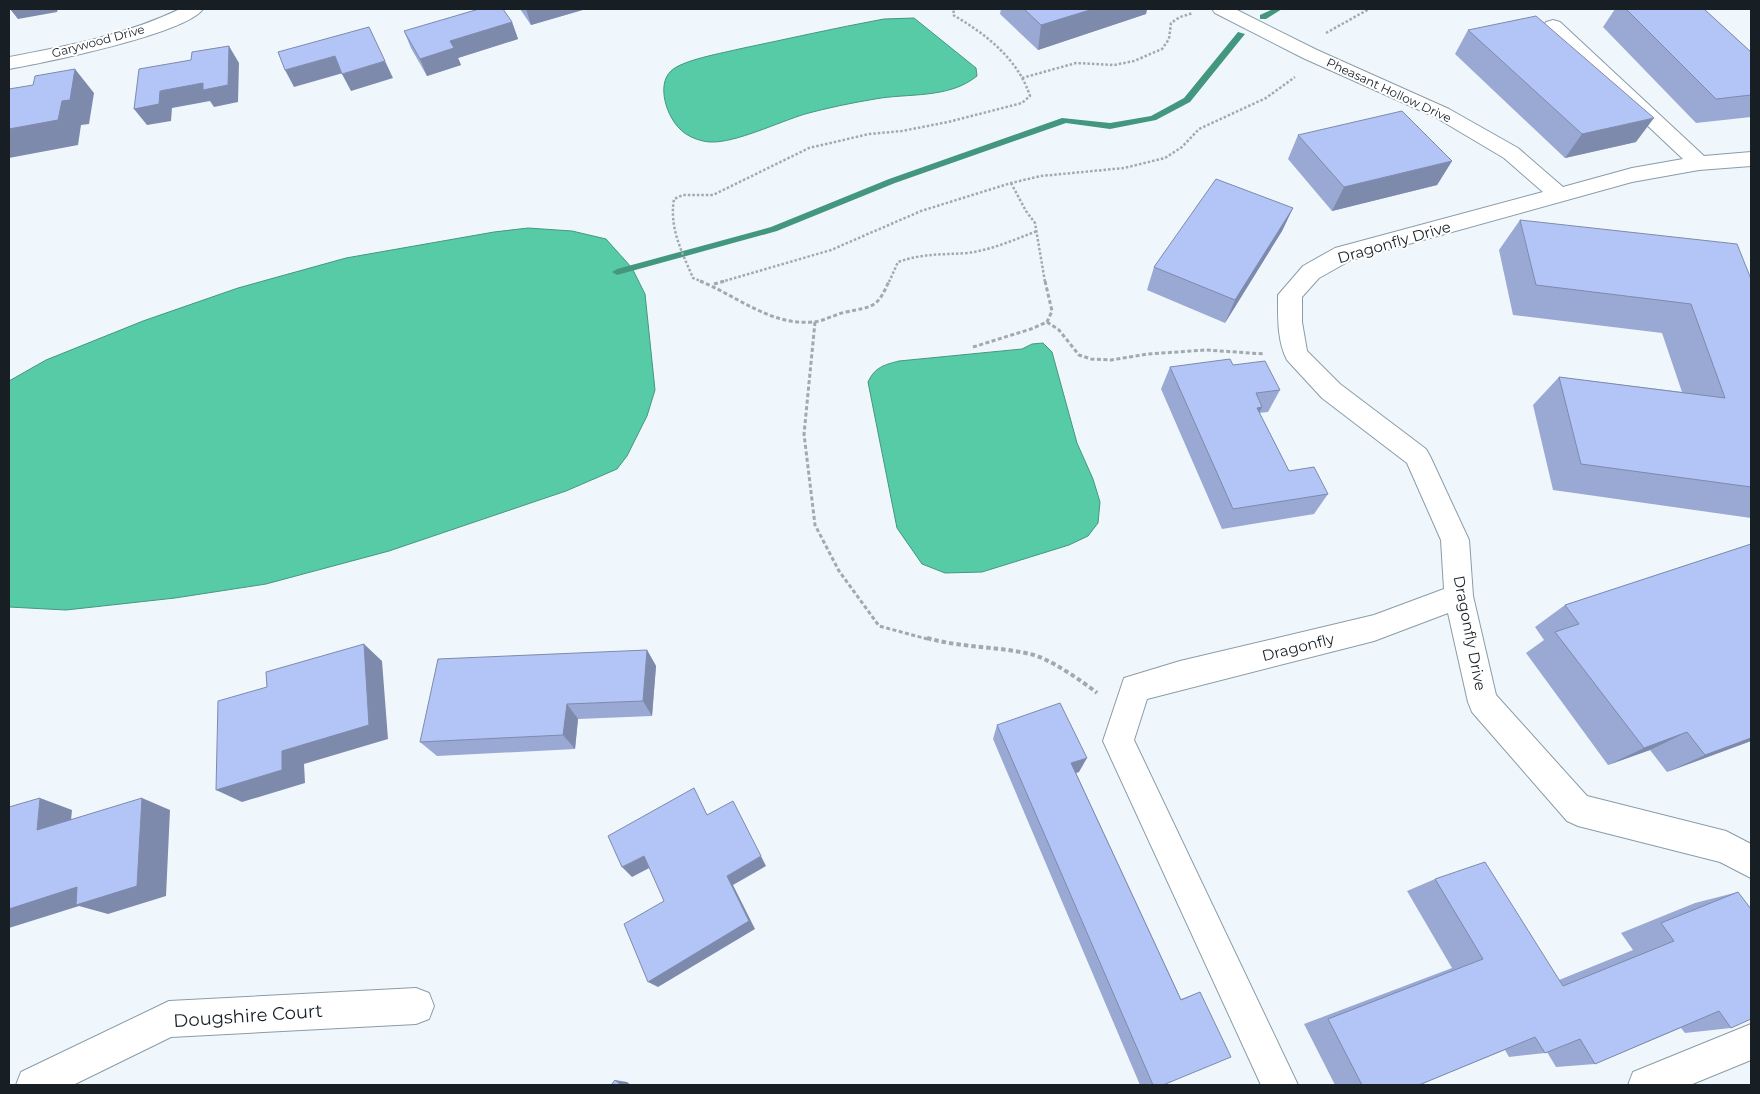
<svg xmlns="http://www.w3.org/2000/svg" width="1760" height="1094" font-family="Montserrat,sans-serif">
  <style>
    .water { fill: #57cba6; stroke: #44977f }
    .lines { fill: none; stroke-linecap: round; stroke-linejoin: round }
    .stream { fill: #44977f; fill-rule: evenodd }
    .minor-casing { stroke: #8a9ca8; stroke-width: 2 }
    .path-far2 { stroke: #a2aaaf; stroke-width: 2.5; stroke-dasharray: 2.5 2; stroke-linecap: butt }
    .path-far1 { stroke: #a2aaaf; stroke-width: 3; stroke-dasharray: 4 2.5; stroke-linecap: butt }
    .path { stroke: #a2aaaf; stroke-width: 4; stroke-dasharray: 4.5 3; stroke-linecap: butt }
    .minor { fill: #fff; fill-rule: evenodd }
    .wall { fill: #9aa9d4 }
    .shaded-wall { fill: #7d8aac }
    .building { fill: #b3c5f6; stroke: #7d8aac }
    .labels { text-anchor: middle; dominant-baseline: central; stroke-width: 4; stroke-linejoin: round; paint-order: stroke }
    .far-street-label { font-size: 12px; fill: #181f24; stroke: #fff }
    .street-label { font-size: 15px; fill: #181f24; stroke: #fff }
    .near-street-label { font-size: 18px; fill: #181f24; stroke: #fff }
  </style>
  <rect width="100%" height="100%" fill="#eff7fc"/>
  <g class="water">
    <path d="M914 18 976 68 977 76C949 99 908 93 875 99 851 103 827 108 805 114 779 122 735 143 711 142 701 142 686 136 680 129 667 117 656 85 671 71 682 60 723 53 739 49 787 39 835 28 884 19Z"/>
    <polygon points="528,228 572,231 606,239 632,268 645,294 655,390 647,416 627,456 617,469 566,491 389,551 266,584 175,598 66,610 9,607 9,381 46,360 143,321 238,288 346,258 494,232"/>
    <path d="M1043 343 1052 352 1077 443 1093 479 1100 502 1098 523 1088 536 1069 545 982 572 945 573 922 564 897 528 868 382C875 367 884 365 899 361L1022 349 1032 344Z"/>
  </g>
  <g class="lines">
    <g class="stream">
      <polygon points="1273,9 1282,9 1266,19 1260,19 1260,15"/>
      <polygon points="1238,32 1245,34 1190,102 1156,120 1110,129 1066,123 895,183 777,231 617,275 612,272 617,269 771,227 889,179 1062,118 1110,123 1151,116 1184,98"/>
    </g>
    <defs>
      <g id="minor">
        <path d="M180 9H203C186 34 43 63 9 69V57C67 46 126 35 180 9Z"/>
        <path d="M1212 9H1235L1317 50 1449 109 1518 148 1563 187 1632 168 1683 159 1546 30 1544 26 1546 22 1553 20 1560 22 1704 156 1751 152V166L1699 170 1632 182 1351 260 1319 278 1302 297V322L1307 351 1340 384 1426 449 1430 456 1469 540 1473 596 1496 695 1587 796 1726 831 1751 844V878L1720 862 1578 826 1567 821 1472 712 1468 702 1448 613 1374 641 1147 699 1134 740 1298 1085H1261L1103 741 1124 678 1180 661 1374 615 1444 589 1441 540 1407 463 1322 398 1287 360C1277 341 1278 316 1278 295L1303 266 1335 248 1543 192 1504 158 1435 117 1303 58 1215 13Z"/>
        <polygon points="416,988 429,993 434,1006 429,1019 416,1024 171,1037 73,1085 16,1085 21,1072 169,1001"/>
        <polygon points="1751,1024 1751,1060 1690,1085 1628,1085 1633,1072"/>
      </g>
    </defs>
    <use href="#minor" class="minor-casing"/>
    <g class="path-far2">
      <polyline points="1326,33 1369,9"/>
      <polyline points="1022,78 1076,63 1114,65 1134,61 1162,49 1169,39 1171,23 1180,17 1193,13"/>
      <polyline points="1011,183 1026,211 1035,223 1045,282"/>
      <path d="M703 282 693 278C682 252 669 228 674 199L683 195H713L809 148 869 134 902 131 948 122 1022 103 1030 96C1018 59 986 34 953 15L954 9"/>
      <polyline points="721,282 831,250 921,211 1011,183 1041,176 1124,168 1165,158 1182,147 1199,129 1266,98 1295,77"/>
      <path d="M889 282 898 262C924 253 941 255 967 253 991 250 1014 240 1037 231"/>
    </g>
    <g class="path-far1">
      <path d="M700 281C737 296 771 326 813 322 825 321 835 314 846 312 873 306 877 309 889 281"/>
      <polyline points="714,284 725,281"/>
      <polyline points="815,322 804,434 815,525 839,571 879,626 931,640"/>
      <polyline points="1047,322 1059,330 1079,355 1091,359 1111,360 1148,354 1206,350 1265,354"/>
      <polyline points="973,347 1031,329 1047,322 1052,311 1045,281"/>
    </g>
    <path class="path" d="M927 638C962 648 996 646 1030 654 1047 657 1084 682 1097 693"/>
    <use href="#minor" class="minor"/>
  </g>
  <g class="wall">
    <polygon points="520,9 586,9 531,25"/>
    <polygon points="1001,9 1147,9 1146,14 1038,50 1000,14"/>
    <polygon points="1615,9 1704,9 1751,52 1751,117 1696,123 1603,27"/>
    <polygon points="512,22 518,39 458,58 461,65 427,76 411,48 404,31"/>
    <polygon points="1468,30 1636,142 1565,158 1455,54"/>
    <polygon points="1298,135 1452,161 1437,185 1332,211 1288,159"/>
    <polygon points="1293,208 1282,231 1225,323 1147,290 1154,267"/>
    <polygon points="1520,220 1751,279 1751,518 1553,490 1533,405 1559,377 1682,392 1662,333 1513,315 1499,250"/>
    <polygon points="1233,365 1280,390 1268,412 1259,413 1289,471 1328,494 1314,514 1222,529 1161,389 1170,367"/>
    <polygon points="1751,544 1751,741 1667,772 1650,750 1608,765 1526,653 1544,640 1535,627 1565,605"/>
    <polygon points="647,650 656,666 652,716 578,719 575,749 437,756 420,742"/>
    <polygon points="997,725 1079,772 1076,773 1181,999 1200,992 1163,1085 1140,1085 993,739"/>
    <polygon points="1435,879 1559,980 1633,950 1621,933 1695,903 1738,892 1731,1028 1685,1033 1681,1028 1595,1064 1556,1067 1547,1052 1545,1053 1509,1057 1505,1050 1419,1085 1335,1085 1304,1024 1452,968 1407,891"/>
  </g>
  <g class="shaded-wall">
    <polygon points="10,9 58,9 57,12 18,19"/>
    <polygon points="526,9 586,9 531,25"/>
    <polygon points="1093,9 1147,9 1146,14 1038,50 1041,25"/>
    <polygon points="512,22 518,39 458,58 461,65 427,76 420,59 450,41"/>
    <polygon points="229,46 239,63 238,102 214,107 210,101 172,108 171,121 147,125 134,109"/>
    <polygon points="335,56 343,73 294,87 285,70"/>
    <polygon points="385,61 393,78 351,91 342,74"/>
    <polygon points="75,69 94,93 89,124 81,125 78,145 9,158 9,129 62,101"/>
    <polygon points="1654,118 1636,142 1565,158 1582,134"/>
    <polygon points="1452,161 1437,185 1332,211 1344,187"/>
    <polygon points="1293,208 1282,231 1225,323 1235,300"/>
    <polygon points="1262,407 1251,428 1257,408"/>
    <polygon points="364,644 382,661 388,739 304,764 305,783 242,802 216,790 282,751"/>
    <polygon points="647,650 656,666 652,716 643,701"/>
    <polygon points="567,704 578,719 575,749 563,735"/>
    <polygon points="1687,732 1650,750 1608,765 1644,748"/>
    <polygon points="1751,738 1751,741 1667,772 1705,755"/>
    <polygon points="1087,758 1079,772 1064,776 1071,763"/>
    <polygon points="40,798 72,810 69,841 37,830"/>
    <polygon points="142,798 170,810 166,896 108,914 79,906 9,928 9,909"/>
    <polygon points="644,856 653,866 632,877 622,867"/>
    <polygon points="761,856 766,866 733,885 755,929 658,987 648,982 727,876"/>
    <polygon points="615,1080 627,1082 631,1085 621,1085"/>
  </g>
  <g class="building">
    <polygon points="479,9 503,9 512,22 450,41 454,48 420,59 404,31"/>
    <polygon points="1024,9 1093,9 1041,25"/>
    <polygon points="1626,9 1704,9 1751,52 1751,95 1716,99"/>
    <polygon points="1536,16 1654,118 1582,134 1468,30"/>
    <polygon points="369,27 385,61 342,74 335,56 285,70 278,52"/>
    <polygon points="229,46 228,85 203,90 203,83 160,91 159,104 134,109 139,69 191,60 192,52"/>
    <polygon points="75,69 70,100 62,101 58,120 9,129 9,89 33,85 35,76"/>
    <polygon points="1402,111 1452,161 1344,187 1298,135"/>
    <polygon points="1216,179 1293,208 1235,300 1154,267"/>
    <polygon points="1520,220 1737,244 1751,279 1751,487 1581,464 1559,377 1725,398 1691,304 1536,285"/>
    <polygon points="1230,359 1233,365 1265,361 1280,390 1256,393 1262,407 1257,408 1289,471 1314,467 1328,494 1233,509 1170,367"/>
    <polygon points="1751,544 1751,738 1705,755 1687,732 1644,748 1555,632 1579,624 1565,605"/>
    <polygon points="364,644 369,725 282,751 282,770 216,790 218,701 267,687 266,672"/>
    <polygon points="647,650 643,701 567,704 563,735 420,742 438,659"/>
    <polygon points="1060,703 1087,758 1071,763 1181,1000 1200,992 1231,1057 1163,1085 1153,1085 997,725"/>
    <polygon points="694,788 707,815 733,801 761,856 727,876 749,921 648,982 624,924 664,901 644,856 622,867 608,836"/>
    <polygon points="40,798 37,830 142,798 137,886 76,905 77,887 9,909 9,807"/>
    <polygon points="1485,862 1563,986 1674,941 1661,923 1738,892 1751,909 1751,1019 1731,1028 1719,1011 1595,1064 1580,1039 1545,1053 1535,1037 1419,1085 1362,1085 1328,1019 1483,959 1435,879"/>
    <polygon points="615,1080 621,1085 611,1085"/>
  </g>
  <g class="labels">
    <g class="far-street-label">
      <text transform="translate(98 41) rotate(-15)">Garywood Drive</text>
      <text transform="translate(1389 90) rotate(25)">Pheasant Hollow Drive</text>
    </g>
    <g class="street-label">
      <text transform="translate(1394 242) rotate(-16)">Dragonfly Drive</text>
      <text transform="translate(1470 633) rotate(79)">Dragonfly Drive</text>
      <text transform="translate(1298 647) rotate(-14)">Dragonfly</text>
    </g>
    <g class="near-street-label">
      <text transform="translate(248 1016) rotate(-4)">Dougshire Court</text>
    </g>
  </g>
  <rect width="1760" height="1094" fill="none" stroke="#181f24" stroke-width="20"/>
</svg>
